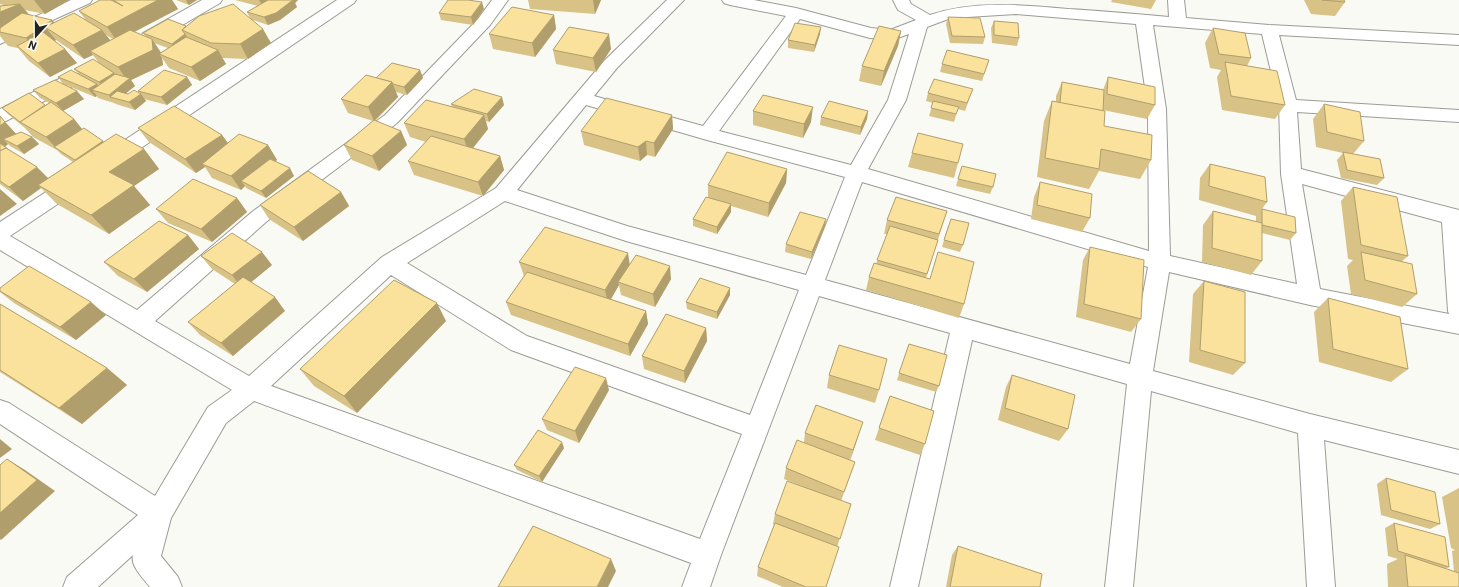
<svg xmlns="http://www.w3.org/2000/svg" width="1459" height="587" font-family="Roboto,sans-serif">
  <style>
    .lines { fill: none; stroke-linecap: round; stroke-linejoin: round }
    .minor-casing { stroke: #9b9c97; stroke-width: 2 }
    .minor { fill: #fff; fill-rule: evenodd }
    .wall { fill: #d8c286; fill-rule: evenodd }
    .shaded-wall { fill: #b09e6d }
    .building { fill: #fbe29c; stroke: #b09e6d }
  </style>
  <rect width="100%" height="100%" fill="#fafaf4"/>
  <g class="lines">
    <defs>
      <g id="minor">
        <polygon points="71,0 92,0 90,3 0,44 0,33"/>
        <polygon points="202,0 222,0 220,3 155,41 149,42 143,41 141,37 143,33"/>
        <polygon points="337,0 356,0 354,3 116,165 109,167 102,165 99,160 102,155"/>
        <path d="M492 0H508L490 25 397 123 266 222 155 321 249 376 382 257 496 188 605 60 667 0H684L617 68 594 96 703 126 786 16 730 5 724 3 722 0H754L796 8 871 28 890 30 916 20 898 10 893 0H909L911 4 930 15C974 0 1024 5 1069 9 1103 11 1136 14 1169 17L1168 0H1184L1186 18 1269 25 1459 35V45L1279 35 1296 100 1459 110V122L1297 112 1301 169 1459 210V334L1310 305 1169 272 1153 371 1310 414 1459 450V474L1324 440 1335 587H1307L1298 433 1151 391 1133 587H1105L1127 384 972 340 918 587H890L950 333 819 296 721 555 710 587H682L691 563 254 401 226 423 171 518 161 556 178 577 182 587H150C144 579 130 566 133 555L98 587H63L67 577 138 515 0 424V400L9 403 155 496 208 407 232 390 0 250V222L69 177 76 175 83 177 86 182 83 187 10 236 137 310 252 212 385 115 478 19ZM1016 14 1136 24 1148 109 1149 251 868 169 906 100 927 27 951 18ZM800 19 870 38 892 40 909 34 888 100 851 165 719 131ZM1153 25 1262 34 1279 105 1281 174 1297 284 1170 256 1166 109ZM586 105 707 140 845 177 806 275 627 226 517 190ZM862 182 1148 267 1130 364 825 280ZM1302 184 1442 222 1448 311 1449 314 1320 289ZM505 201 626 241 799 290 750 415 527 336 407 263ZM391 275 511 350 742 434 700 539 271 386Z"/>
        <polygon points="65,77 71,79 74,83 71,87 6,121 0,123 0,109 59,79"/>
      </g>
    </defs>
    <use href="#minor" class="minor-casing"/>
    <use href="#minor" class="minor"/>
  </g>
  <g class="wall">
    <path d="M0 0H68V1L45 14 25 10 29 15 52 20 54 22 85 19 79 11 100 0H172L178 9 134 32 146 37 143 33 250 18 247 12 258 6 235 0H298L295 3 297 7 280 20 268 25 253 20 271 43 248 59 222 58 226 64 200 81 169 68 162 58 163 65 131 80 135 86 126 93 128 94 140 93 138 91 187 77 192 85 167 105 144 99 146 101 135 110 116 104 114 103 98 98 97 96 95 97 66 85 84 99 63 111 74 119 82 129 104 142 144 149 159 169 134 186 150 205 109 234 57 204 41 188 23 201 0 184V116L16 134 32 137 39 144 24 154 10 146 8 144 5 147 48 178 73 162 61 154 57 150 33 137 25 128 9 115 2 108 45 105 49 103 40 98 33 90 63 84 58 77 78 73 74 69 99 63 93 55 84 59 56 40 55 41 77 63 50 77 29 61 18 48 8 46 0 36V6L4 5 0 4ZM106 35 113 39 110 40ZM154 43 168 48 161 53Z"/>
    <polygon points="176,0 197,0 189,5"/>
    <polygon points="528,0 601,0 595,14 530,9"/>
    <polygon points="1112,0 1156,0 1151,9 1111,2"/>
    <polygon points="1304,0 1344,0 1345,2 1335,16 1311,14"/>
    <polygon points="484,9 473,25 441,20 439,13"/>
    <polygon points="554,15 556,29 535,57 493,49 489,34"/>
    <polygon points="948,17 985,37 983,44 950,43 946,24"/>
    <polygon points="994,21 1019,38 1017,46 992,43 991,28"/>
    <polygon points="1213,28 1251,58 1247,66 1285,105 1275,119 1222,110 1217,77 1221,70 1210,68 1205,43"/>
    <polygon points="901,31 898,46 881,86 859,81 862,66"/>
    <polygon points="820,34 814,52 788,48 788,40"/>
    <polygon points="611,49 596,72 556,64 553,50"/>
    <polygon points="989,60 982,81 940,72 942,64"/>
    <polygon points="420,70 423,78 407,95 396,92 398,97 375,121 401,131 407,145 379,171 352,160 344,145 373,121 348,113 341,99"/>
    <polygon points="1108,77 1155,105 1147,119 1103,110 1104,126 1151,160 1140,179 1099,171 1089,189 1037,177 1044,121 1052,101 1056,102 1056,96 1062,82 1103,90"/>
    <polygon points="973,89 965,111 958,109 954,122 929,116 933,103 926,101 928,93"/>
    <polygon points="451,104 504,105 489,122 486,121 488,129 473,148 500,156 504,170 483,196 414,175 408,161 426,142 410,137 404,123 452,106"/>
    <polygon points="1324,104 1364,141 1353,154 1384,178 1377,185 1341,178 1337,160 1343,153 1316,147 1313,119"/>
    <polygon points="753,111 811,122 803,138 753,125"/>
    <polygon points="868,111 867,119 860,135 820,125 821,117"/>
    <polygon points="672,115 673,129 655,157 647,155 640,161 584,145 581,131"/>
    <polygon points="138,128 222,135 228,143 268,145 277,160 275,161 294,176 266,198 246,188 245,186 241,190 212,178 205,167 196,173 149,142"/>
    <polygon points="912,153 958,163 954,178 908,167"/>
    <polygon points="1210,164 1267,202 1262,209 1296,233 1290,240 1262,233 1262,261 1251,275 1202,262 1203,225 1213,211 1256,222 1256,216 1199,200 1200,178"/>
    <polygon points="962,166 993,187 990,194 956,186"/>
    <polygon points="787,169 786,183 768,217 731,206 731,212 717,234 693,226 693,219 708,197 708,185"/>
    <polygon points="1040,182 1090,218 1082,232 1031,219 1034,197"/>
    <polygon points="1353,187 1408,256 1401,262 1417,294 1402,307 1351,294 1347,266 1353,260 1348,259 1341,201"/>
    <polygon points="341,192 349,206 303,241 269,219 260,205"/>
    <polygon points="237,198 247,212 212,242 168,223 156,209"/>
    <polygon points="947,211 926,278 930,279 938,252 964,304 959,318 866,290 869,277 876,264 887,234 884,234 887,220"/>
    <polygon points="826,219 825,226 811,259 785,252 786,244"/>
    <polygon points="948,226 963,245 960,252 942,247"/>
    <polygon points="188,235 199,249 147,292 118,276 104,262"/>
    <polygon points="1090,247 1141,319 1131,332 1076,317 1083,260"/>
    <polygon points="201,256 272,265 251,282 285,311 233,356 200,335 188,322 235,284 212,269"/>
    <polygon points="519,262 630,264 671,279 655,307 621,295 619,285 611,299 646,311 648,324 630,356 511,315 506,302 524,276"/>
    <polygon points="1204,281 1245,363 1233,375 1189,362 1193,294"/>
    <polygon points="0,288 106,315 76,340 14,303 0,292"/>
    <polygon points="730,288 730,295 717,319 687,309 686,302"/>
    <polygon points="1328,298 1408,369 1391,382 1319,362 1314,312"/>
    <polygon points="0,304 107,368 127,385 82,424 0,372"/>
    <polygon points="446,321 357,413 314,386 300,369"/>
    <polygon points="706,328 707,341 685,383 644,369 642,356"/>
    <polygon points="909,344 939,386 936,392 897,380"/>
    <polygon points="829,375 879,390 875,403 827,388"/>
    <polygon points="1012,375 1068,429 1059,441 998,420 1006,387"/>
    <polygon points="609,390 579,443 547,430 542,419"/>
    <polygon points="890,396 925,444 920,455 875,440"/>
    <polygon points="805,433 859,434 850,460 855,462 841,501 851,504 837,547 826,587 783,587 757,576 758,567 774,525 773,524 775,514 814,491 784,479 786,468 804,442"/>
    <polygon points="564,448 542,482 517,470 514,465"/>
    <polygon points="1386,478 1440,524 1430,529 1381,515 1377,484"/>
    <polygon points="1459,488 1459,587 1388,587 1387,564 1398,559 1388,556 1385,528 1394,523 1449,567 1445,569 1454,572 1452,551 1455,550 1451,548 1442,497"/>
    <polygon points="958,546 1040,587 946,587 952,555"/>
  </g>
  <g class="shaded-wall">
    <polygon points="34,0 68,0 68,1 45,14"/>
    <polygon points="158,0 172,0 178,9 117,41 107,27"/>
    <polygon points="186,0 197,0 189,5"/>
    <polygon points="259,0 274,0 264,8"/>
    <polygon points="292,0 298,0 295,3 297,7 280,20 268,25 264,17"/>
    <polygon points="593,0 601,0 595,14"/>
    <polygon points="482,2 484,9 473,25 471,17"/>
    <polygon points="20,4 32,18 0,31 0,12"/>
    <polygon points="554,15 556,29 535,57 532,43"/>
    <polygon points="52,20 64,34 45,27 56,40 38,53 26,38"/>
    <polygon points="821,27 820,34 814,52 815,45"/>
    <polygon points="263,29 271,43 248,59 240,44"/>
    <polygon points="102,30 113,44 90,51 93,55 84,59 73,45"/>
    <polygon points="901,31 898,46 881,86 884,71"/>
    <polygon points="185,34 190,42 177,52 172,44"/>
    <polygon points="609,34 611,49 596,72 593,58"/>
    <polygon points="152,39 162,54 159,54 162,58 163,65 131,80 135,86 119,99 110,97 109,95 127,80 118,67"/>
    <polygon points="65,49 77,63 50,77 38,63"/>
    <polygon points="218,50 226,64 200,81 191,67"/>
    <polygon points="420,70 423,78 407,95 404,87"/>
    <polygon points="114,73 120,80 105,90 99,82"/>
    <polygon points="187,77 192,85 167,105 161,97"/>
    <polygon points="392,82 398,97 374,121 368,107"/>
    <polygon points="97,84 103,91 92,90 97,96 95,97 88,89"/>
    <polygon points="77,91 84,99 63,111 56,103"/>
    <polygon points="141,94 146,101 135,110 129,102"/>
    <polygon points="502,97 504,105 489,122 487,114"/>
    <polygon points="813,107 811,122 803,138 804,124"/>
    <polygon points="868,111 867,119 860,135 861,127"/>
    <polygon points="484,115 488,129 469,153 464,139"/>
    <polygon points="672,115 673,129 655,157 654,143"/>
    <polygon points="74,119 86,134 56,148 46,137"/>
    <polygon points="5,122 19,137 3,139 8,144 0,151 0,126"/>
    <polygon points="401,131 407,145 379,171 372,156"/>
    <polygon points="222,135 232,149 202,164 205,167 196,173 185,159"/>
    <polygon points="32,137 39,144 24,154 17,146"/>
    <polygon points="103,141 109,149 82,167 75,160"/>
    <polygon points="646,141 647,155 640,161 638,147"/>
    <polygon points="268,145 277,160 248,184 241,181 245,186 241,190 231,176"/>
    <polygon points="144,149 159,169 134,186 150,205 109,234 91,215 109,172"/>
    <polygon points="500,156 504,170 483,196 478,182"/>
    <polygon points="37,167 51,181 38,185 41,188 23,201 9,187"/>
    <polygon points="290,168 294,176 266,198 261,191"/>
    <polygon points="787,169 786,183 768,217 769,203"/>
    <polygon points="0,189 17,204 0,216"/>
    <polygon points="341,192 349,206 303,241 294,227"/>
    <polygon points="237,198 247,212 212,242 201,229"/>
    <polygon points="731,204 731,212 717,234 717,227"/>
    <polygon points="826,219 825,226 811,259 812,252"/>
    <polygon points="188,235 199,249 147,292 134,279"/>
    <polygon points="262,252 272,265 243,289 232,275"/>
    <polygon points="628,253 630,266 618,282 619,285 608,304 605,290"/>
    <polygon points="670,266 671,279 655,307 653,294"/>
    <polygon points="730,288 730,295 717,319 717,312"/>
    <polygon points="275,297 285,311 233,356 221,343"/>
    <polygon points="91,302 106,315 76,340 60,327"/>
    <polygon points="437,303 446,321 357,413 344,396"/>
    <polygon points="646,311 648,324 630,356 628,344"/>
    <polygon points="706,328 707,341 685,383 684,371"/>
    <polygon points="107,368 127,385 82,424 59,408"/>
    <polygon points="606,378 609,390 579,443 575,431"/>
    <polygon points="863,422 850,461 853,450"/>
    <polygon points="0,439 12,449 0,458"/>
    <polygon points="562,442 564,448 542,482 539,476"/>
    <polygon points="7,459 25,470 55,491 1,540 0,539 0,513"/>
    <polygon points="611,559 616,571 608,587 597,587"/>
  </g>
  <g class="building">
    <polygon points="100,0 111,0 123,6 113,0 158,0 107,27 79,11"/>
    <polygon points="268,0 293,0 276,13 264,17 247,12"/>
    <polygon points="448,0 468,0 482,2 471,17 439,13"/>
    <polygon points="1322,0 1344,0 1345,2"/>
    <polygon points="20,4 0,12 0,6"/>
    <polygon points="233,4 263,29 240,44 211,43 182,30 199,16"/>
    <polygon points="512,7 554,15 532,43 489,34"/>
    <polygon points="22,13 52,20 26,38 0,32 0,28"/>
    <polygon points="74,13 102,30 73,45 45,27"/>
    <polygon points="948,17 980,18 985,37 952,36"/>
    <polygon points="168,19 186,26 182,30 185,34 172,44 143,33"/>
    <polygon points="994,21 1018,23 1019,38 994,35"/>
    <polygon points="795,23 821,27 815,45 788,40"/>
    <polygon points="879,26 901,31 884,71 862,66"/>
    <polygon points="569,27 609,34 593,58 553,50"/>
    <polygon points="1213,28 1245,33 1251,58 1219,54"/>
    <polygon points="130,30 152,39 153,50 118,67 90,51"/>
    <polygon points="43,32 65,49 38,63 17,46"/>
    <polygon points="186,37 218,50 191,67 159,54"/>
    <polygon points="947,50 989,60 984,74 942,64"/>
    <polygon points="93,59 114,73 99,82 74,69"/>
    <polygon points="1225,62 1277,71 1285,105 1231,96"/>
    <polygon points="392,63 420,70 404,87 393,84 392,82 376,78"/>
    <polygon points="71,70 97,84 88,89 58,77"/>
    <polygon points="164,70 187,77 161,97 138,91"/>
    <polygon points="115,74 130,78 109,95 92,90"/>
    <polygon points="366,75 392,82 368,107 341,99"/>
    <polygon points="1108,77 1155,87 1155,105 1107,94"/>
    <polygon points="934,79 973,89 967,103 928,93"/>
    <polygon points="55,80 77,91 56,103 33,90"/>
    <polygon points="1062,82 1104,90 1103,111 1060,103"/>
    <polygon points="474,89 502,97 487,114 451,104"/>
    <polygon points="134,90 141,94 129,102 110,97 117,91 128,94"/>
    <polygon points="29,93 45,105 20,122 2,108"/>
    <polygon points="763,95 813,107 804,124 753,111"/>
    <polygon points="606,98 672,115 654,143 646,141 638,147 581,131"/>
    <polygon points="426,100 484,115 464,139 404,123"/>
    <polygon points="829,101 868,111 861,127 821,117"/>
    <polygon points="933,101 959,107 956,114 931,108"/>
    <polygon points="1052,101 1105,111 1104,126 1152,135 1151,160 1101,149 1099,169 1045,158"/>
    <polygon points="51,102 74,119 46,137 20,122"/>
    <polygon points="1324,104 1360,112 1364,141 1327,132"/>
    <polygon points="174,106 222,135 185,159 138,128"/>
    <polygon points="0,116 5,122 0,126"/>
    <polygon points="374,120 401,131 372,156 344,145"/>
    <polygon points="84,128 103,141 75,160 54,147"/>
    <polygon points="21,132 32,137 17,146 3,139"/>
    <polygon points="918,133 963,144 958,163 912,153"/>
    <polygon points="116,134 144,149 109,172 134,185 91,215 38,185"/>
    <polygon points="239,134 268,145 231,176 202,164"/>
    <polygon points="431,136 500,156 478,182 408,161"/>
    <polygon points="0,143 9,150 6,148 0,151"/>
    <polygon points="6,148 37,167 9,187 0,181 0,151"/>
    <polygon points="727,152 787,169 769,203 708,185"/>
    <polygon points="1343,152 1380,159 1384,178 1347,170"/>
    <polygon points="270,159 290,168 261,191 241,181"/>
    <polygon points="1210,164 1265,177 1267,202 1209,186"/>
    <polygon points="962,166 996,174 993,187 958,179"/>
    <polygon points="308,171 341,192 294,227 260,205"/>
    <polygon points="193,179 237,198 201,229 156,209"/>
    <polygon points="1040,182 1092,194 1090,218 1037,205"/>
    <polygon points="1353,187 1397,197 1408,256 1361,245"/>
    <polygon points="706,197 731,204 717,227 693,219"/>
    <polygon points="896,197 947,211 939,234 887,220"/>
    <polygon points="1262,209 1295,217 1296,233 1262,225"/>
    <polygon points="1213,211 1262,223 1262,261 1212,248"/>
    <polygon points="800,212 826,219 812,252 786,244"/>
    <polygon points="951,219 969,223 963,245 944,240"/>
    <polygon points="159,221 188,235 134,279 104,262"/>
    <polygon points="890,226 938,240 927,274 877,260"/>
    <polygon points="545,227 628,253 605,290 519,262"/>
    <polygon points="232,233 262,252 232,275 201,256"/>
    <polygon points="1090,247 1144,260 1141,319 1084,304"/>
    <polygon points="938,252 974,262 964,304 869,277 874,263 930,279"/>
    <polygon points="1361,252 1412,264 1417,294 1365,280"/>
    <polygon points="636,255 670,266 653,294 618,282"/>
    <polygon points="29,266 91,302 60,327 0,291 0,288"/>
    <polygon points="527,272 646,311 628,344 506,302"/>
    <polygon points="243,277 275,297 221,343 188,322"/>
    <polygon points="700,278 730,288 717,312 686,302"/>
    <polygon points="394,280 437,303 344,396 300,369"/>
    <polygon points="1204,281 1245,292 1245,363 1200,350"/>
    <polygon points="1328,298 1400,317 1408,369 1333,349"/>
    <polygon points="0,304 107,368 59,408 0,370"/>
    <polygon points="666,314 706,328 684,371 642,356"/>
    <polygon points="909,344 947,355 939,386 899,373"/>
    <polygon points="839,345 887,359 879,390 829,375"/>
    <polygon points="575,367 606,378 575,431 542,419"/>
    <polygon points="1012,375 1075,395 1068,429 1005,408"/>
    <polygon points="890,396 934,411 925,444 879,428"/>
    <polygon points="816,405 863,422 853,450 805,433"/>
    <polygon points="538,430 562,442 539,476 514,465"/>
    <polygon points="797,440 855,462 844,492 786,468"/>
    <polygon points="7,459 37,480 0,513 0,465"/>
    <polygon points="1386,478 1435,492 1440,524 1391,510"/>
    <polygon points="787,481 851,504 840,539 775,514"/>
    <polygon points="775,523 839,547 826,587 806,587 758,567"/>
    <polygon points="1394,523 1445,537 1449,567 1398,551"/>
    <polygon points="533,526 611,559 597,587 498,587"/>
    <polygon points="958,546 1042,574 1040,587 950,587"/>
    <polygon points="1405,555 1459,573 1459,587 1408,587"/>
  </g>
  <g transform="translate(36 36) rotate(201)" stroke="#fafaf4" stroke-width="3" paint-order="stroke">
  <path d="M0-3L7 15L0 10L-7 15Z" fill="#232321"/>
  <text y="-6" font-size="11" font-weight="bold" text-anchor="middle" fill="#232321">N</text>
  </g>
</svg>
